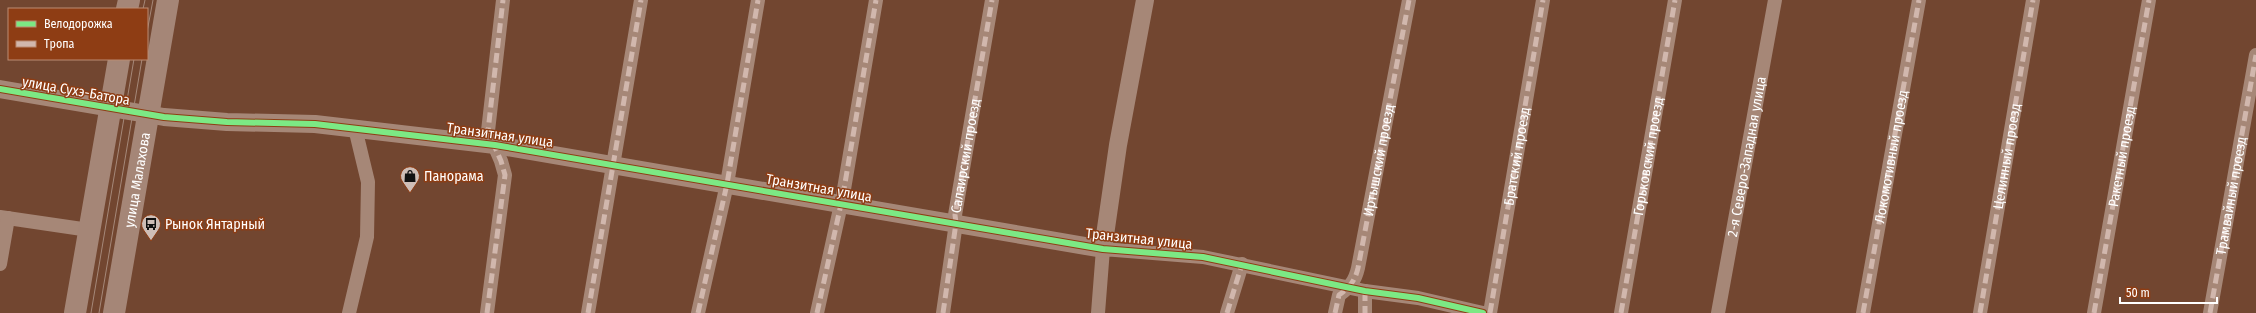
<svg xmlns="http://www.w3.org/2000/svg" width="2256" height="313" font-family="'Fira Sans Condensed',sans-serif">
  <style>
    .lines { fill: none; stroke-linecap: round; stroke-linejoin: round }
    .minor { stroke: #a68777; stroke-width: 14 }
    .tertiary { stroke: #a68777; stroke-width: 18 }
    .primary { stroke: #a58677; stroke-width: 22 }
    .tram { stroke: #a58879; stroke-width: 1 }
    .quiet { stroke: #d1b7ad; stroke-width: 5; stroke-dasharray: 10 5; stroke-linecap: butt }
    .cycleway-casing { stroke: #8e3d14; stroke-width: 8 }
    .cycleway { stroke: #7ce984; stroke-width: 6 }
    .labels { text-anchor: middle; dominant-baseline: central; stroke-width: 3; stroke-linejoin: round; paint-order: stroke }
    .street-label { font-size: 14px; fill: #fff; stroke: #8e3d14 }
    .poi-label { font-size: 14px; fill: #fff; stroke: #8e3d14; text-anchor: start }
  </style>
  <rect width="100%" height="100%" fill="#724630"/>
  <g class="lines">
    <g class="minor">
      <polyline points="0,217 89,230"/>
      <polyline points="0,264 8,218"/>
      <polyline points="1365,291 1365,313"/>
      <polyline points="349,313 367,237 368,182 355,128"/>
      <polyline points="487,313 505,175 501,161 488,131 503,0"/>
      <polyline points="588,313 641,0"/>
      <polyline points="698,313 727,184 758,0"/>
      <polyline points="817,313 843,195 876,0"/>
      <polyline points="943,313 956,223 955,215 992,0"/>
      <polyline points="1098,313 1103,249 1203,257 1365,291 1418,298 1483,313"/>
      <polyline points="1227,313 1242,264"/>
      <path id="s1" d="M1335 313 1339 295C1350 287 1355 281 1358 268L1409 0"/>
      <path id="s2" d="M1490 313 1543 0"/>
      <polyline points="1621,313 1675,0"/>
      <path id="s3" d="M1718 313 1775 0"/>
      <path id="s4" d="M1863 313 1919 0"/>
      <path id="s5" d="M1980 313 2033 0"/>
      <path id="s6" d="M2094 313 2149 0"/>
      <path id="s7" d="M2210 313 2256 55"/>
    </g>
    <polyline class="tertiary" points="0,89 164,117 227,122 315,124 495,145 1103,249 1118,145 1145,0"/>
    <g class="primary">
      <polyline points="127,9 129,0"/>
      <polyline points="75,313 119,59"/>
      <path id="s8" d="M114 313 168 0"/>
    </g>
    <g class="tram">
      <polyline points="143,9 145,0"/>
      <polyline points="147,32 153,0"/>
      <polyline points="91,313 134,59"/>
      <polyline points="99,313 142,59"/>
    </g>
    <g class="quiet">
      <polyline points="1365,291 1365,313"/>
      <polyline points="487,313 505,175 501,161 488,131 503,0"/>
      <polyline points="588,313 641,0"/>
      <polyline points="698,313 727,184 758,0"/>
      <polyline points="817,313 843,195 876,0"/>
      <path id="s9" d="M943 313 956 223 955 215 992 0"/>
      <polyline points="1227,313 1242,264"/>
      <path d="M1335 313 1339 295C1350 287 1355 281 1358 268L1409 0"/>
      <polyline points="1490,313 1543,0"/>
      <path id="s10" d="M1621 313 1675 0"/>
      <polyline points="1863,313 1919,0"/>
      <polyline points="1980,313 2033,0"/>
      <polyline points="2094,313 2149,0"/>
      <polyline points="2210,313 2256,55"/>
    </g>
    <defs>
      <polyline id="cycleway" points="0,89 164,117 227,122 315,124 495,145 1103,249 1203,257 1365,291 1418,298 1483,313"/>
    </defs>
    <use href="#cycleway" class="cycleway-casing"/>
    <use href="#cycleway" class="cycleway"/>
  </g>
  <defs>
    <symbol id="shop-pin" viewBox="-11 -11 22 30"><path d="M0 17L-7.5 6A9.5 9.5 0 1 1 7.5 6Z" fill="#cebeb7" stroke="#8e3d14"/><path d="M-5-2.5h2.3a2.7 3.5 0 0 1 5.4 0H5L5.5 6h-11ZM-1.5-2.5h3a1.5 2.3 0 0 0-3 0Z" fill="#111"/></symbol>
    <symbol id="bus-pin" viewBox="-11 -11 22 30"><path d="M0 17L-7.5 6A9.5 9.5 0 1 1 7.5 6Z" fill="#cebeb7" stroke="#8e3d14"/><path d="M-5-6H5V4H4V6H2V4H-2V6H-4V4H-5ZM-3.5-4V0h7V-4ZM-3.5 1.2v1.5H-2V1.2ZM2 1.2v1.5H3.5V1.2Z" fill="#111"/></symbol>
  </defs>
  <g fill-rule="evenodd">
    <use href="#shop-pin" x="399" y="165" width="22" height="30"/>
    <use href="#bus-pin" x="140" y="213" width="22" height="30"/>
  </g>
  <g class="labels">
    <g class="street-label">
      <text transform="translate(76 91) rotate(10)">улица Сухэ-Батора</text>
      <text transform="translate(500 135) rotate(8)">Транзитная улица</text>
      <text stroke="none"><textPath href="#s9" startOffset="159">Салаирский проезд</textPath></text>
      <text stroke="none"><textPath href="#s2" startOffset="159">Братский проезд</textPath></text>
      <text stroke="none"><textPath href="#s10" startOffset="159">Горьковский проезд</textPath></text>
      <text stroke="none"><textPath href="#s4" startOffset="159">Локомотивный проезд</textPath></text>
      <text stroke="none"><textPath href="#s6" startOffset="159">Ракетный проезд</textPath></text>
      <text stroke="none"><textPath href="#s3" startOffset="159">2-я Северо-Западная улица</textPath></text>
      <text stroke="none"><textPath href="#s5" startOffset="159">Целинный проезд</textPath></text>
      <text stroke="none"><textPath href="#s1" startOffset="162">Иртышский проезд</textPath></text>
      <text stroke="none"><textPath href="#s8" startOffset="135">улица Малахова</textPath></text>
      <text transform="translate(819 188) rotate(10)">Транзитная улица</text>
      <text stroke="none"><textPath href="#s7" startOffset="119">Трамвайный проезд</textPath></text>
      <text transform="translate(1139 239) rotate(6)">Транзитная улица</text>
    </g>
    <g class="poi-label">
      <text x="424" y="176">Панорама</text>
      <text x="165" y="224">Рынок Янтарный</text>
    </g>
  </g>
  <rect x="8" y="8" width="140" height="52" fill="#8e3d14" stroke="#bb8b72"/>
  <rect x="16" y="21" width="20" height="6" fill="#7ce984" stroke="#bb8b72"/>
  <text x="44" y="28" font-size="12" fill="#ffffff">Велодорожка</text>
  <rect x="16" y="41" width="20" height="6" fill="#d1b7ad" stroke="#bb8b72"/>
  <text x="44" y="48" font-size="12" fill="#ffffff">Тропа</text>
  <path d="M2120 297v6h97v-6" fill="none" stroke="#ffffff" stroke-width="2"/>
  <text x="2126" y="297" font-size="12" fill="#ffffff" stroke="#8e3d14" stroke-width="3" paint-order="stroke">50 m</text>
</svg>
